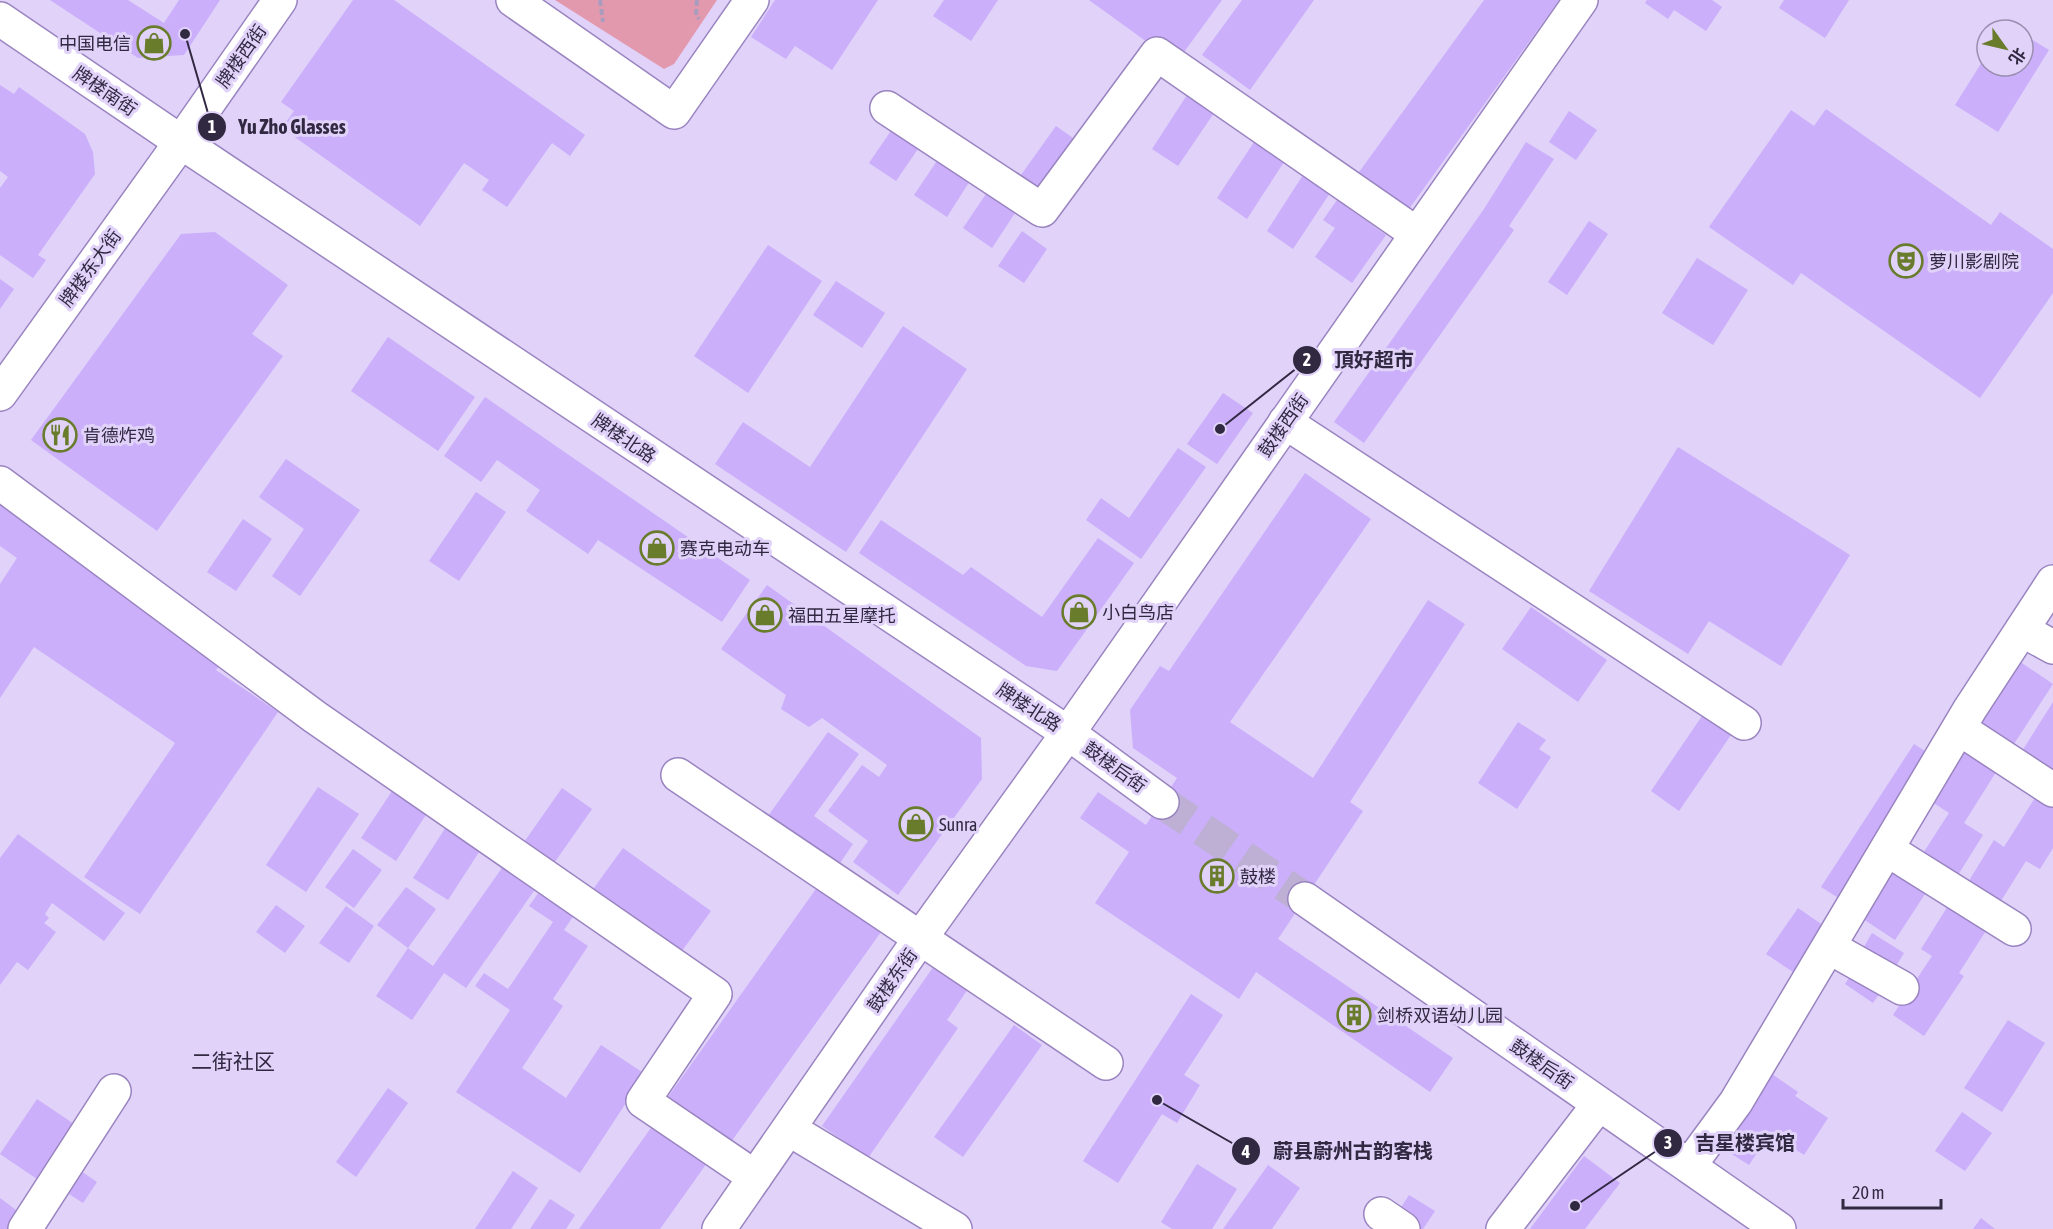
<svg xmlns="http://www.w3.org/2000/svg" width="2053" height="1229" font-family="'Asap Condensed','Noto Sans SC',sans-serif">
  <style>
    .green { fill: #e299ad }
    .building { fill: #cbaffb }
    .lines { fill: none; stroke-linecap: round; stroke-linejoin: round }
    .major-tunnel { stroke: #bdb0d4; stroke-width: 33; stroke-dasharray: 33 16; stroke-linecap: butt }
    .minor-casing { stroke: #9a84c0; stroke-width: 36 }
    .major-casing { stroke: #9a84c0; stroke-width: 36 }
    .path { stroke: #a99cbf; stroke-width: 4; stroke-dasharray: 6 3; stroke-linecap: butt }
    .minor { stroke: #fff; stroke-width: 33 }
    .major { stroke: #fff; stroke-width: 33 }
    .labels { text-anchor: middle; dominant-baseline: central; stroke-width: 6; stroke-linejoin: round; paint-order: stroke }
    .poi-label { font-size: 18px; fill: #312841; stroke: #e0d2f9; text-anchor: start }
    .street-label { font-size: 18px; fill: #312841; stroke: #e0d2f9 }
    .quarter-label { font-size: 21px; fill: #312841; stroke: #e0d2f9 }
    .leader { fill: none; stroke: #312841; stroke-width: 2 }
    .callout-dot { fill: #312841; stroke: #e0d2f9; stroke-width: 2 }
    .mark-label { font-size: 18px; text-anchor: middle; font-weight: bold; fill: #fff }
    .callout-label { font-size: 20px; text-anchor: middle; font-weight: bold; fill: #312841; stroke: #e0d2f9; stroke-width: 6; stroke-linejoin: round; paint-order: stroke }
  </style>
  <rect width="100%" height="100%" fill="#e0d2f9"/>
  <polygon class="green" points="555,0 717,0 674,64 664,69"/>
  <g class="building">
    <polygon points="50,0 128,0 164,23 179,0 220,0 184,55 138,58"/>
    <polygon points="353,0 394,0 585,135 570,156 552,143 507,207 482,190 489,180 464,163 420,226 282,128 294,111 281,102"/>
    <polygon points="775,0 878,0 832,70 795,46 786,59 751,37"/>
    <polygon points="944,0 998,0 971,41 933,16"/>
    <polygon points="1089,0 1222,0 1176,63"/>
    <polygon points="1242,0 1314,0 1250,90 1202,55"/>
    <polygon points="1484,0 1559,0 1404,216 1354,179"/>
    <polygon points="1647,0 1712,0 1722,7 1706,31 1674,10 1668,19 1645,3"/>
    <polygon points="1784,0 1849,0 1825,38 1779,8"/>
    <polygon points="2023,34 2049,50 1998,132 1955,105 1987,54 1987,66 2023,66"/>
    <polygon points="0,85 14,94 19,87 85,134 93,152 95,174 38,255 46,260 33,278 0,255 0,188 8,177 0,171"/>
    <polygon points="1187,95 1214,113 1178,166 1152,149"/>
    <polygon points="1826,109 1991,225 2000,212 2053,249 2053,293 1980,398 1801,273 1793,285 1709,227 1791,110 1814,126"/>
    <polygon points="1569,111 1597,130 1576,160 1549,142"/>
    <polygon points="895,125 922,143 896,181 869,163"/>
    <polygon points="1056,126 1083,145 1042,201 1016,182"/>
    <polygon points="1256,139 1286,159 1247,219 1217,198"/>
    <polygon points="1526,142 1554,159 1509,226 1514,230 1364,443 1334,422 1484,209"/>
    <polygon points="941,155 973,176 947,217 914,195"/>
    <polygon points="1303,175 1330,193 1293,249 1267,231"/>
    <polygon points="990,188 1019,207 992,248 963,228"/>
    <polygon points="1337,200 1386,235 1352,283 1315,257 1335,228 1323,220"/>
    <polygon points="1589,221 1608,234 1567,295 1548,282"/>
    <polygon points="1022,231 1047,249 1024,283 998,266"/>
    <polygon points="215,232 288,285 252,334 283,356 157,531 31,440 181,234"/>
    <polygon points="768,245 822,281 748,393 694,356"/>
    <polygon points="1697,258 1748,290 1713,345 1662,313"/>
    <polygon points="0,279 14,289 0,309"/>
    <polygon points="836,281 885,313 862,348 813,315"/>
    <polygon points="903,326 967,369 846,552 715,464 743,422 810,467"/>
    <polygon points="388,337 475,397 438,451 351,391"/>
    <polygon points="1223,393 1253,413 1217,464 1187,444"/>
    <polygon points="485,397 750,580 722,622 598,540 588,554 526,511 540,490 497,460 481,482 444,456"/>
    <polygon points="1678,447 1850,555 1781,666 1709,621 1688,654 1589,591"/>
    <polygon points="1178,448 1206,467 1141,559 1086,520 1101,498 1129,518"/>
    <polygon points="286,459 360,510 300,596 272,576 304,529 259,497"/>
    <polygon points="1305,473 1371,519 1230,722 1313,778 1428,600 1465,624 1350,802 1363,811 1278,939 1453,1058 1430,1092 1256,972 1239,999 1095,903 1129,852 1080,818 1098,792 1146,825 1177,778 1133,748 1130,710 1160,666 1169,671"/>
    <polygon points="476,492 506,512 459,581 429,561"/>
    <polygon points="0,505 225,658 216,670 278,712 140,914 84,877 175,743 34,647 0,698 0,584 17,558 0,546"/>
    <polygon points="243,519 272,539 236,591 207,572"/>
    <polygon points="881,520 963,575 971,567 1042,617 1098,538 1134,563 1057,671 1026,666 859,553"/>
    <polygon points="767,585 981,738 982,779 898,895 853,862 868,841 828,811 862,765 879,777 887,765 822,718 809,727 781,709 786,695 721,649"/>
    <polygon points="1531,607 1607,660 1578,702 1502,649"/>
    <polygon points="2019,661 2053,684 2010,750 1976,727"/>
    <polygon points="2053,702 2053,782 2017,759"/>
    <polygon points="1702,716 1731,735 1679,811 1651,791"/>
    <polygon points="1518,722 1546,740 1539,749 1551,757 1517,809 1478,783"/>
    <polygon points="828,732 859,754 814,816 853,844 836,869 766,819"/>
    <polygon points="1914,744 1937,759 1845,902 1821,887"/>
    <polygon points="1963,747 1998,769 1964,823 1983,835 1953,883 1918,861 1949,813 1929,800"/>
    <polygon points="318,787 359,814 306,892 266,865"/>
    <polygon points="394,788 429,810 396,861 361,838"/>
    <polygon points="562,788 592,809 552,866 522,845"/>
    <polygon points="2038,793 2053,802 2053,848 2040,869 2026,861 1994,912 1962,892 1994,840 2004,847"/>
    <polygon points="446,827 481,849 448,900 413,878"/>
    <polygon points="18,834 125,913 104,941 52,903 45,914 49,918 44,923 56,932 28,970 17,962 0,985 0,858"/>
    <polygon points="623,848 711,911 679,955 591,892"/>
    <polygon points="353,849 382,870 354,908 325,887"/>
    <polygon points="504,865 536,888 466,988 444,973 412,1020 376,996 408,948 433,966"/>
    <polygon points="1889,867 1927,891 1895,940 1857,915"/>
    <polygon points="823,879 886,925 731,1142 668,1097"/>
    <polygon points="406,887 436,909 408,948 377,925"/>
    <polygon points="539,892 574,915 564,930 588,946 553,999 563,1006 522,1068 566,1098 601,1045 645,1074 580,1173 456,1092 510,1010 475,986 484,973 508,989 553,922 529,906"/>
    <polygon points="1951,901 1989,926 1959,973 1964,976 1924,1036 1893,1015 1932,956 1921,949"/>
    <polygon points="276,905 305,926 285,953 256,932"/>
    <polygon points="346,906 374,926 349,963 319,943"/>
    <polygon points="1798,908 1830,930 1799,976 1766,954"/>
    <polygon points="1872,933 1904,953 1890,976 1858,957"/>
    <polygon points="934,966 968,989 947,1020 958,1028 868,1158 822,1126"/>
    <polygon points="1856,967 1884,987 1873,1003 1845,984"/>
    <polygon points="1191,994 1223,1015 1184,1075 1200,1085 1177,1123 1162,1114 1118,1183 1083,1161"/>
    <polygon points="2008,1020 2045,1043 2002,1112 1964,1088"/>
    <polygon points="1014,1025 1042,1045 963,1157 934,1137"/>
    <polygon points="1769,1072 1798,1092 1795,1096 1828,1118 1804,1155 1770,1133 1749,1165 1719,1146"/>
    <polygon points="388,1088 408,1103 356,1177 336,1162"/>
    <polygon points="37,1099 77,1126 40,1181 0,1154"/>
    <polygon points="1962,1112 1992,1133 1965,1171 1935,1151"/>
    <polygon points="653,1125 707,1163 660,1229 579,1229"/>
    <polygon points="1584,1156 1620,1183 1585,1229 1530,1229"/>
    <polygon points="1197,1164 1237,1189 1212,1229 1172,1229 1161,1222"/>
    <polygon points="1268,1165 1300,1188 1272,1229 1223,1229"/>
    <polygon points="75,1167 97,1182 83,1203 60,1188"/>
    <polygon points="513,1171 538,1188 511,1229 475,1229"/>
    <polygon points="1409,1195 1435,1211 1423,1229 1407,1229 1393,1220"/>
    <polygon points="0,1198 20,1213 9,1229 0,1229"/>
    <polygon points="550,1199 575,1215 566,1229 530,1229"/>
    <polygon points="1981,1218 1995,1229 1973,1229"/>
  </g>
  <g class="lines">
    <polyline class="major-tunnel" points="1162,802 1305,899"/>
    <defs>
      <g id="minor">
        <polyline points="513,0 674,112 752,0"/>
        <polyline points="887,108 1042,210 1157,54 1417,234"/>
        <polyline points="0,394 181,142"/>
        <polyline points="1285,422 1744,723"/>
        <polyline points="0,483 315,717 715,994 643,1101 755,1177"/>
        <polyline points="2022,630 2053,647"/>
        <polyline points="1960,729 2053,790"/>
        <polyline points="1068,733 1581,0"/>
        <polyline points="678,775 1106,1063"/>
        <polyline points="1888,850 2014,929"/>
        <polyline points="1829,947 1902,988"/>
        <polyline points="789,1129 955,1229"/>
        <polyline points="1689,1166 1736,1102 1970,709 2053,582"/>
        <polyline points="1381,1214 1403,1229"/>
        <polyline points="25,1229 114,1091"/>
        <polyline points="1503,1229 1599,1104"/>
      </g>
      <g id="major">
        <polyline points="0,19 181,142 1068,733 1162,802"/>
        <polyline points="181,142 280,0"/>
        <polyline points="1305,899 1779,1229"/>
        <polyline points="719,1229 919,940 1068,733"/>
      </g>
    </defs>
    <use href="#minor" class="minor-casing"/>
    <use href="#major" class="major-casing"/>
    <g class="path">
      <polyline points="600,0 603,22"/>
      <polyline points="697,0 696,15 699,19"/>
    </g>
    <use href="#minor" class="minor"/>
    <use href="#major" class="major"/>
  </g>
  <defs>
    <symbol id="shop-ring" viewBox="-11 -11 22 22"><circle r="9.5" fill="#e0d2f9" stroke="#697c2b" stroke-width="1.5"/><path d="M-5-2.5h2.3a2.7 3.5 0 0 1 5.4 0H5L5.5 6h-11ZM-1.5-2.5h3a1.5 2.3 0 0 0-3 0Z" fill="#697c2b"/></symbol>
    <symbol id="theatre-ring" viewBox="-11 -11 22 22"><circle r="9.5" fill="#e0d2f9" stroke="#697c2b" stroke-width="1.5"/><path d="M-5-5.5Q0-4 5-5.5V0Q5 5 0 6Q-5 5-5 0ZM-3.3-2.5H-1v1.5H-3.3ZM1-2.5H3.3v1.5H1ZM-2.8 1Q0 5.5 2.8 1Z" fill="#697c2b"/></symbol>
    <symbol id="restaurant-ring" viewBox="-11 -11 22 22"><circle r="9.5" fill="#e0d2f9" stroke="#697c2b" stroke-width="1.5"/><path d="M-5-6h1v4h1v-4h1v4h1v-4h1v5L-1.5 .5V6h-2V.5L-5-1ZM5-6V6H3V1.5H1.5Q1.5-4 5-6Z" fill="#697c2b"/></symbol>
    <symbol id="building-ring" viewBox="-11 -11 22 22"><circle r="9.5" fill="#e0d2f9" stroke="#697c2b" stroke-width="1.5"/><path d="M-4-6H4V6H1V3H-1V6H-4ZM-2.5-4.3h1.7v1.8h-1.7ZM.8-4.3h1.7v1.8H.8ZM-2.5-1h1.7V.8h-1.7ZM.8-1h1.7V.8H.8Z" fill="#697c2b"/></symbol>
  </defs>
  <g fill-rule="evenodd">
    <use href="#shop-ring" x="135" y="24" width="38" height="38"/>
    <use href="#theatre-ring" x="1887" y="242" width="38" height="38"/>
    <use href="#restaurant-ring" x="41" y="416" width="38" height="38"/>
    <use href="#shop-ring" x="638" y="529" width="38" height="38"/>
    <use href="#shop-ring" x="1060" y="593" width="38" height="38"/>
    <use href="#shop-ring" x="746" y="596" width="38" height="38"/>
    <use href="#shop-ring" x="897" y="805" width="38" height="38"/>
    <use href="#building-ring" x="1198" y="857" width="38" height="38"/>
    <use href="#building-ring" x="1335" y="996" width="38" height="38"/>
  </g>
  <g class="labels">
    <g class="poi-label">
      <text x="131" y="43" text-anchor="end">中国电信</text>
      <text x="1929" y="261">萝川影剧院</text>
      <text x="83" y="435">肯德炸鸡</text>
      <text x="680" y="548">赛克电动车</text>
      <text x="1102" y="612">小白鸟店</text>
      <text x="788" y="615">福田五星摩托</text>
      <text x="939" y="824">Sunra</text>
      <text x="1240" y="876">鼓楼</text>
      <text x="1377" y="1015">剑桥双语幼儿园</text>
    </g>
    <g class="street-label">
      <text transform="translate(241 56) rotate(-55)">牌楼西街</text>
      <text transform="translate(105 91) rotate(34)">牌楼南街</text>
      <text transform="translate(90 268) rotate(-54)">牌楼东大街</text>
      <text transform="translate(1283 425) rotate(-55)">鼓楼西街</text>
      <text transform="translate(624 438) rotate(34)">牌楼北路</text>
      <text transform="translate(1029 707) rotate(33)">牌楼北路</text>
      <text transform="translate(1115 767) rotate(36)">鼓楼后街</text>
      <text transform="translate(892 980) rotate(-55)">鼓楼东街</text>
      <text transform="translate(1542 1064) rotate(35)">鼓楼后街</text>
    </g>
    <g class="quarter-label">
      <text x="233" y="1061">二街社区</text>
    </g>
  </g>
  <path class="leader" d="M185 34L212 127M1220 429L1307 360M1575 1206L1668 1143M1157 1100L1246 1151"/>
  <g class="callout-dot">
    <circle cx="185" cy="34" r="6"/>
    <circle cx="1220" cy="429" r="6"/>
    <circle cx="1575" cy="1206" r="6"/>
    <circle cx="1157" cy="1100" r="6"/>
    <circle cx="212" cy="127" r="15"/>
    <circle cx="1307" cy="360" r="15"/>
    <circle cx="1668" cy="1143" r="15"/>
    <circle cx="1246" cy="1151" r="15"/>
  </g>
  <g class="mark-label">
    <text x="212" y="133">1</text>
    <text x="1307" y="366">2</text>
    <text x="1668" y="1149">3</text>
    <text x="1246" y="1158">4</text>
  </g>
  <g class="callout-label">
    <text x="292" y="134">Yu Zho Glasses</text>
    <text x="1374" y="367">頂好超市</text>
    <text x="1745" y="1150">吉星楼宾馆</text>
    <text x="1353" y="1158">蔚县蔚州古韵客栈</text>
  </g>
  <g transform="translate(2005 48) rotate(124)"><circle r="28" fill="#e0d2f9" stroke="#9a8eaf" stroke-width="1.5"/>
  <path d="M0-4.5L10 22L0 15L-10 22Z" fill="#697c2b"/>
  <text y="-9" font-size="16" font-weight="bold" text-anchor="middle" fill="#312841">北</text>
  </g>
  <path d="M1843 1199v9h98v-9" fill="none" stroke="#312841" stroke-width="3"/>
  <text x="1852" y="1199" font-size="18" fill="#312841" stroke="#e0d2f9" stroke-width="4.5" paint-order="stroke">20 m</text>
</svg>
